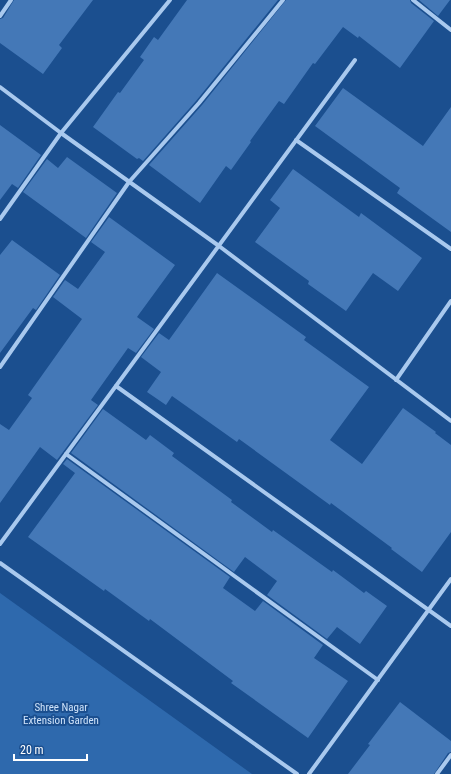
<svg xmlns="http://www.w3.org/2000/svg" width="451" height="774" font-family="'Roboto Condensed',sans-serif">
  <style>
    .green { fill: #2e69ad }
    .building { fill: #4478b7 }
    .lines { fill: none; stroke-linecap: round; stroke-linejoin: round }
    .street { stroke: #a9c9ee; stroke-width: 4 }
    .labels { text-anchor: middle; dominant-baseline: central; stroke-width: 4; stroke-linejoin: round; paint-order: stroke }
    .park-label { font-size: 11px; fill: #cfe3fa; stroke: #1b4f8f }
  </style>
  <rect width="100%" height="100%" fill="#1b4f8f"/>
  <polygon class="green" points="0,593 252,774 0,774"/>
  <g class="building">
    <polygon points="14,0 93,0 59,45 62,48 43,74 0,43 0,19 3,18"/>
    <polygon points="187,0 278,0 196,101 143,161 139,158 137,159 93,127 118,92 120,93 144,60 140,57 154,37 158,40"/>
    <polygon points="286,0 410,0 411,3 434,21 400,68 359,36 358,38 343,27 315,64 313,63 284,104 279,101 250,141 251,142 231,170 226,166 200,203 149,165 202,105"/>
    <polygon points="419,0 450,0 438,16"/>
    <polygon points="343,88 423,146 451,107 451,232 397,193 400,188 315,126"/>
    <polygon points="0,125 41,155 18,188 12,184 0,200"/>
    <polygon points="67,157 117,193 86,238 23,192 47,159 58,168"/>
    <polygon points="293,169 359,217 361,213 422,258 398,291 373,273 346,311 308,284 309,281 255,242 280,208 270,200"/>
    <polygon points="109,217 175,265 137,317 154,329 136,353 128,348 91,400 98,405 57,460 40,447 0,503 0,424 9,430 32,398 28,395 82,319 53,297 65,280 78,289 105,252 91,242"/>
    <polygon points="12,240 60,275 36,310 33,308 0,353 0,255"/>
    <polygon points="217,273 306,337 304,340 369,387 330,440 362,464 403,408 436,432 435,433 451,445 451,532 422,572 391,549 392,548 331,503 330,505 239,439 237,442 172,396 166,405 147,392 161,372 141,357 159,333 169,340"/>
    <polygon points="103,409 146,440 150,435 174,453 172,456 232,500 231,502 272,532 273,530 332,572 333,570 364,593 366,591 387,606 360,644 337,627 327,639 267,595 277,581 245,557 234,572 71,453"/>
    <polygon points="67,459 230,577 223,588 255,611 263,601 323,645 314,658 348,681 308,738 231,683 233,681 150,619 149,621 105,589 104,591 28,537 75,473 63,464"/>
    <polygon points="400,702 451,741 451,752 448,753 434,774 348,774 370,745 368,744"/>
  </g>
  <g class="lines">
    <g class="street">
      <polyline points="413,0 451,30"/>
      <polyline points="0,16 11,0"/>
      <polyline points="0,87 61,133 219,246 451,421"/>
      <polyline points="296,140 451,249"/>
      <polyline points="0,219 61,133 170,0"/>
      <polyline points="0,367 129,182 199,103 283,0"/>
      <polyline points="396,380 451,301"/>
      <polyline points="116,386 451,626"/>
      <polyline points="66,454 378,680"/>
      <polyline points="0,544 355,60"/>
      <polyline points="0,563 297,774"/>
      <polyline points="309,774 451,579"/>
      <polyline points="437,774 451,755"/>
    </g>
  </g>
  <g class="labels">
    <g class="park-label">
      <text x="61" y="707">Shree Nagar<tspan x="61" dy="13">Extension Garden</tspan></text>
    </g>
  </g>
  <path d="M14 754v6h73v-6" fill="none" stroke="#ffffff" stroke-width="2"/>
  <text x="20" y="754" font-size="12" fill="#ffffff" stroke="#1b4f8f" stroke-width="3" paint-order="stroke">20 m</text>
</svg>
